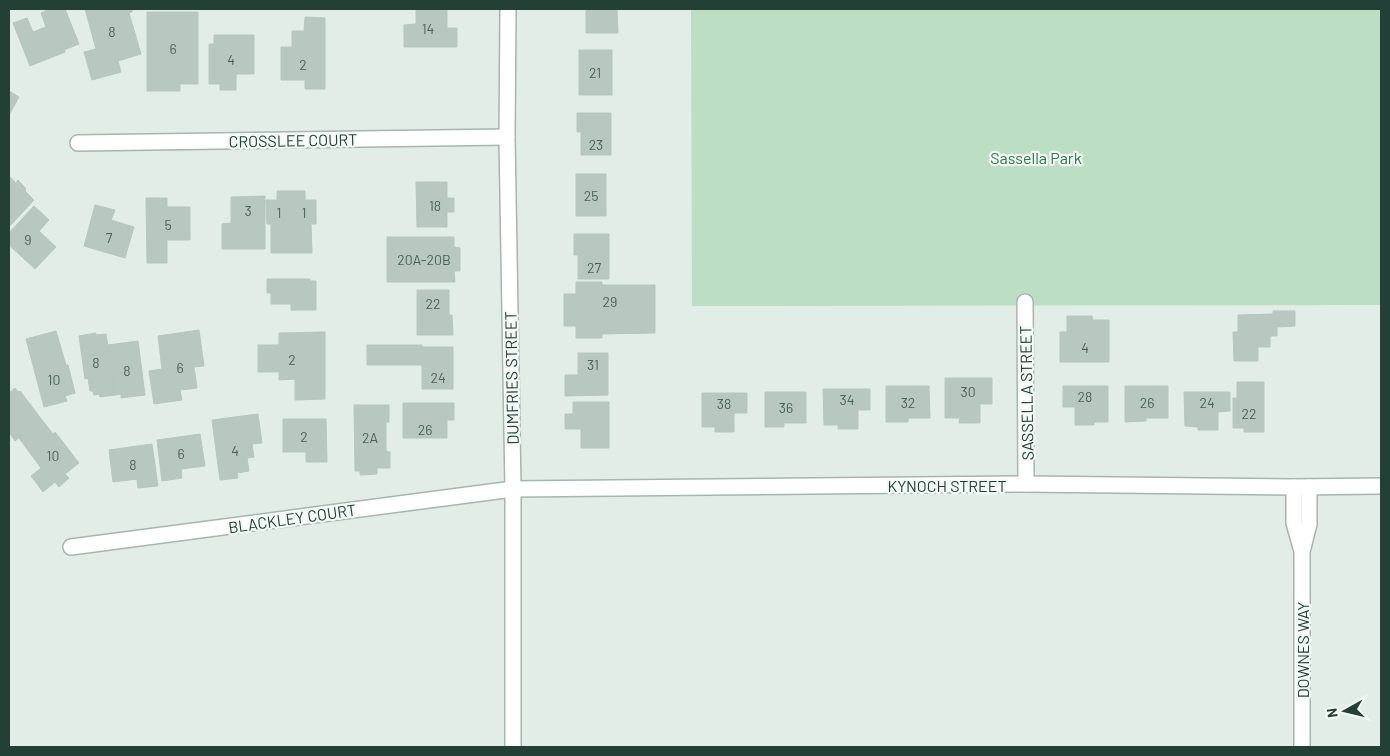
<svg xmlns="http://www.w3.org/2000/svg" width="1390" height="756" font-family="Barlow,sans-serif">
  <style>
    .green { fill: #bcdfc3 }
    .building { fill: #b8c8c1; stroke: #b5c7bf }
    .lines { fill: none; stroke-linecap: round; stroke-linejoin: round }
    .street-casing { stroke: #a5b6af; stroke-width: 18 }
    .street { stroke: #fff; stroke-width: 15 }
    .labels { text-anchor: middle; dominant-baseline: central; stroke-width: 4.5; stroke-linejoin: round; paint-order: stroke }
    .number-label { font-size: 14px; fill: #486259 }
    .street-label { font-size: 16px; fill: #224036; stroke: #f4faf7 }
    .park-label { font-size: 16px; fill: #2b7844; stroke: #f4faf7 }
  </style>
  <rect width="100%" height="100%" fill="#e3ede8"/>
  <polygon class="green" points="691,9 1381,9 1381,305 692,306"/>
  <g class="building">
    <polygon points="50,9 65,9 79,44 64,50 65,52 30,66 13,23 27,18 33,32 46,27 41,13"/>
    <polygon points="85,9 132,9 132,12 129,13 141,54 118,61 121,72 92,80 84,52 96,49"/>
    <polygon points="416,9 447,9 447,28 457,28 457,47 404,47 404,25 416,24"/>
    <polygon points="581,9 617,9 618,33 586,33 586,9"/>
    <polygon points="147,12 198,12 198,84 180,84 180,91 147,91"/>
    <polygon points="305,17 325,18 325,89 305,89 305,80 281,80 281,47 292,47 292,31 304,31"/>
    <polygon points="214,35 254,35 254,74 236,74 236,90 220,90 220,84 209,84 209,44 214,44"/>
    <rect x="579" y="50" width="33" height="45"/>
    <polygon points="9,91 19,97 9,115"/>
    <polygon points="577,113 611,113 611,155 581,155 581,132 577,132"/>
    <rect x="576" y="174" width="30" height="42"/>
    <polygon points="9,176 16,183 18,180 26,189 25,191 34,200 9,227"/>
    <polygon points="416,182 447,182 447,198 454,198 454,212 447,212 447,227 417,227"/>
    <polygon points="277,191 291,191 291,253 271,253 271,224 267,224 266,200 277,200"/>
    <polygon points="291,191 305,191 305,200 316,200 316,224 311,224 312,253 291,253"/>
    <polygon points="265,196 265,249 222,249 222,224 231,223 231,197"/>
    <polygon points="146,198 167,198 167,207 190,207 190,240 167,240 167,263 147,263"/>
    <polygon points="95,205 115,210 111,220 134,227 125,258 84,246"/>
    <polygon points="34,206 49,220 39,231 56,247 35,269 9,245 9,233"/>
    <polygon points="574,234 609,234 609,279 578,279 578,255 574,255"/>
    <polygon points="387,237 454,237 454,247 460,248 460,271 454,271 455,282 387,282"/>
    <polygon points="267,279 310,279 310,281 316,281 316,310 291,310 291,304 271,304 271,293 267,293"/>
    <polygon points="576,282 602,282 602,285 655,285 655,309 564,309 564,294 576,294"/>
    <polygon points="417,290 449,290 449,315 452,315 453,335 417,335"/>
    <polygon points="564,309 655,309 655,333 602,334 602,338 576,338 576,326 564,326"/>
    <polygon points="1273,311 1295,311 1295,326 1277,327 1277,336 1270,336 1270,347 1258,347 1258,361 1234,361 1233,332 1238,332 1238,315 1273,314"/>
    <polygon points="1067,316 1092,316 1093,320 1109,320 1109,362 1060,362 1060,332 1067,332"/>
    <polygon points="199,330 204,366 194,367 197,388 180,390 182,400 154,404 149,371 162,369 158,336"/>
    <polygon points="56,331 66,365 68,365 75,393 65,396 67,401 44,407 26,339"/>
    <polygon points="325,332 325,399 295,400 295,379 279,380 279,372 258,372 258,345 279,345 279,333"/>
    <polygon points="96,333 96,335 106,334 115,395 100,397 99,394 94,395 93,391 90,391 88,378 85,379 79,336"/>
    <polygon points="138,341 145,395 121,398 121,394 115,395 108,345"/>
    <polygon points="367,345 422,345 422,347 453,347 453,389 422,389 422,365 367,365"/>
    <polygon points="578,353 608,353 608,395 565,396 565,375 578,375"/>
    <polygon points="945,378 992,378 992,404 980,404 980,423 959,423 960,418 945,418"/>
    <polygon points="1237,382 1264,382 1264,432 1244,432 1244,428 1233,428 1233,398 1237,398"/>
    <polygon points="886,386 929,386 930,418 908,418 908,422 886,422"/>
    <polygon points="1063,386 1108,386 1108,422 1094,422 1094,425 1075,425 1075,407 1063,407"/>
    <polygon points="1125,386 1168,386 1168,418 1146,418 1146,421 1125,422"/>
    <polygon points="15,388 18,392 20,391 42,420 15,441 9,432 9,393"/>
    <polygon points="823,389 870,389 870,410 858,410 858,429 838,429 838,425 824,425"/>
    <polygon points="765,392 806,392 806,423 784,423 784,427 765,427"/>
    <polygon points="1184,392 1230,392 1230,411 1218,412 1218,430 1198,430 1198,427 1185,426"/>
    <polygon points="702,393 747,393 747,413 734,413 734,432 715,432 715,427 702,427"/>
    <polygon points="573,402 609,402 609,448 581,448 581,429 565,429 565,414 573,414"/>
    <polygon points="403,403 454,403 454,420 447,420 447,438 403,438"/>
    <polygon points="354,405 389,405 389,422 386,422 386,451 390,452 390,468 377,468 377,474 360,475 360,471 355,471"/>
    <polygon points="258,414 262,443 252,444 254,457 247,458 249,471 237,473 238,478 220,480 212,420"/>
    <polygon points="283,419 326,419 327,462 306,462 306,452 283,452"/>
    <polygon points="42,420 53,434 55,432 79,463 65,474 69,478 59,487 55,482 43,492 31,476 41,468 19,438"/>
    <polygon points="200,434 205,466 181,469 182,478 162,481 157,440"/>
    <polygon points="152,444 158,486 138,488 137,479 113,482 109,450"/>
  </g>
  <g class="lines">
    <defs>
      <g id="street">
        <polyline points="508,9 507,137 513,489 513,747"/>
        <polyline points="78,143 507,137"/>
        <polyline points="1025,302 1026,484"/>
        <polyline points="1294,487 1294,523 1301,548"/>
        <polyline points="71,547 513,489 1026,484 1294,487 1381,486"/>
        <polyline points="1302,747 1302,552 1309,524 1309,487"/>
      </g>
    </defs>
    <use href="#street" class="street-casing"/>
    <use href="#street" class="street"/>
  </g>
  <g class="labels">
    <g class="number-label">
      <text x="428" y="28">14</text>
      <text x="112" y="31">8</text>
      <text x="173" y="48">6</text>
      <text x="231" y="59">4</text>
      <text x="303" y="64">2</text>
      <text x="595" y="72">21</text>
      <text x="596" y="144">23</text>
      <text x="591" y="195">25</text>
      <text x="435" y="205">18</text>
      <text x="248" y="210">3</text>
      <text x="279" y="212">1</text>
      <text x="304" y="212">1</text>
      <text x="168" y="224">5</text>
      <text x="109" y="237">7</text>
      <text x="28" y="239">9</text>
      <text x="424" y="259">20A-20B</text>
      <text x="594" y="267">27</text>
      <text x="610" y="301">29</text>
      <text x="433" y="303">22</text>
      <text x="1085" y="347">4</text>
      <text x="292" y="359">2</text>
      <text x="96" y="362">8</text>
      <text x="593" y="364">31</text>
      <text x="180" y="367">6</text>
      <text x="127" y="370">8</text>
      <text x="438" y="377">24</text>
      <text x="54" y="379">10</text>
      <text x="968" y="391">30</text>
      <text x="1085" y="396">28</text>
      <text x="847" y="399">34</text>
      <text x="908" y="402">32</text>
      <text x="1147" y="402">26</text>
      <text x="1207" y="402">24</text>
      <text x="724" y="403">38</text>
      <text x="786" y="407">36</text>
      <text x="1249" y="413">22</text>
      <text x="425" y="429">26</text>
      <text x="304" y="436">2</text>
      <text x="370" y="437">2A</text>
      <text x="235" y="450">4</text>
      <text x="181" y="453">6</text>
      <text x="53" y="455">10</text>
      <text x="133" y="464">8</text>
    </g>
    <g class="street-label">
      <text transform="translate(293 140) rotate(-1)">CROSSLEE COURT</text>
      <text transform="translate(511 378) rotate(-91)">DUMFRIES STREET</text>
      <text transform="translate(1026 393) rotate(-91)">SASSELLA STREET</text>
      <text x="947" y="485">KYNOCH STREET</text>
      <text transform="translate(292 518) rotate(-8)">BLACKLEY COURT</text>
      <text transform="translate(1302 650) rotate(-90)">DOWNES WAY</text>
    </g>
    <g class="park-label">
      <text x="1036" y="157">Sassella Park</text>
    </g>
  </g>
  <rect width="1390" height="756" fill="none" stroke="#224036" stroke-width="20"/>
  <g transform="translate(1345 711) rotate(262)" stroke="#f4faf7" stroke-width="4" paint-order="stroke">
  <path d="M0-4L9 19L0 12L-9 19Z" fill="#224036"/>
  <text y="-8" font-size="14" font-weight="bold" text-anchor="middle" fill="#224036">N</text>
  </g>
</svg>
